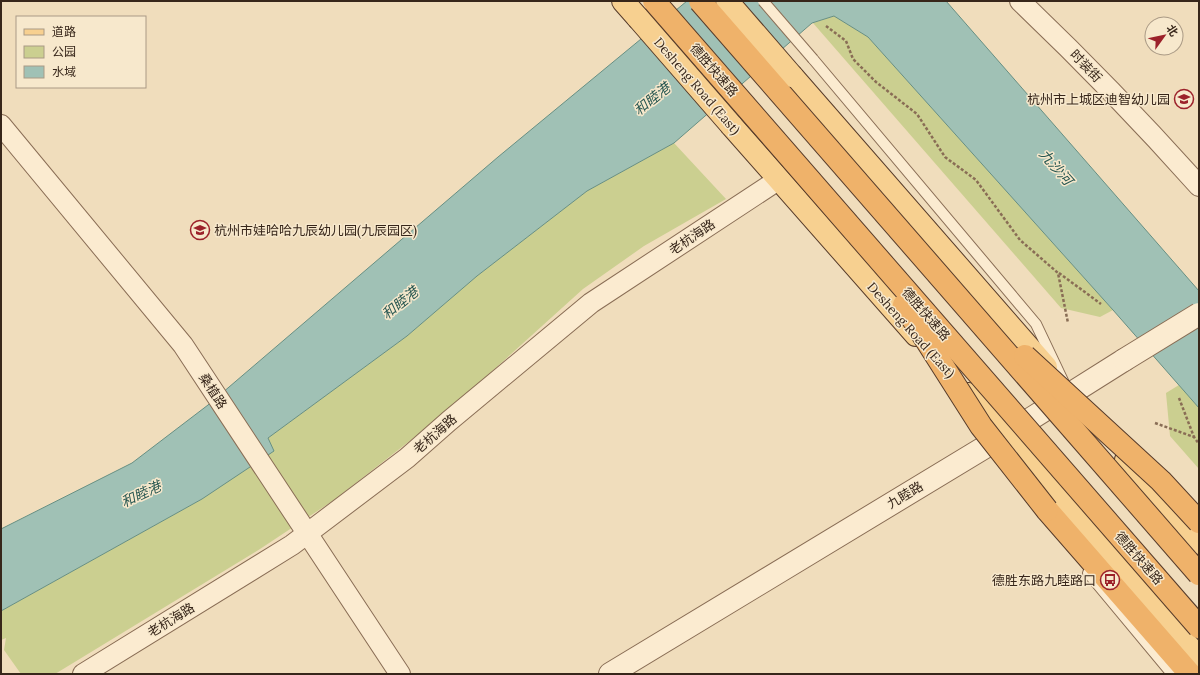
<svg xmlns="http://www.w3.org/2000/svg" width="1200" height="675" font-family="Lora,'Noto Sans SC',serif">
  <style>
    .green { fill: #cbcf90 }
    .water { fill: #a0c1b5; stroke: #678f83 }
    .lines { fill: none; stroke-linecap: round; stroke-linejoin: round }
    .service-casing { stroke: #896d55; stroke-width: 12 }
    .minor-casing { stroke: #896d55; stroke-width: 22 }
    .tertiary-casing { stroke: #896d55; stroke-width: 24 }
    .primary-casing { stroke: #563b2a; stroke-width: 24 }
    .trunk-casing { stroke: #563b2a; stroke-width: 24 }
    .path { stroke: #896d55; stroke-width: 2.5; stroke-dasharray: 3 2; stroke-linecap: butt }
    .service { stroke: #fbebd0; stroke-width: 10 }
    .minor { stroke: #fbebd0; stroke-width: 20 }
    .tertiary { stroke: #fbebd0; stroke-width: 22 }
    .primary { stroke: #f7d090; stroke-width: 22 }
    .trunk { stroke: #efb26a; stroke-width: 22 }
    .service-bridge-casing { stroke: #896d55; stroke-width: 12; stroke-linecap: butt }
    .tertiary-bridge-casing { stroke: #896d55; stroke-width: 24; stroke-linecap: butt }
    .primary-bridge-casing { stroke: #563b2a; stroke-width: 24; stroke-linecap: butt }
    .trunk-bridge-casing { stroke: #563b2a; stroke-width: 24; stroke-linecap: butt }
    .service-bridge { stroke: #fbebd0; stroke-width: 10 }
    .tertiary-bridge { stroke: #fbebd0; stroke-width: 22 }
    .primary-bridge { stroke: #f7d090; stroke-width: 22 }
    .trunk-bridge { stroke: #efb26a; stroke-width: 22 }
    .labels { text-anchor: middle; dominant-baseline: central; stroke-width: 3; stroke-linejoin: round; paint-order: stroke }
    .street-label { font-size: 13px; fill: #37261a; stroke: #f7e8cc }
    .poi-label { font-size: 13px; fill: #37261a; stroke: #f7e8cc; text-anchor: end }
    .water-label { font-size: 14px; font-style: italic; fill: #295852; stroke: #f7e8cc }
  </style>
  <rect width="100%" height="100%" fill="#f0ddbc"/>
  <g class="green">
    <polygon points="834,16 868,37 1113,310 1100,317 1061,308 813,23"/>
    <polygon points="674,143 726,199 644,246 583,289 448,411 334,500 260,549 55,674 21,674 4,650 6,638 1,640 1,611 202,499 273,451 268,438 407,336 477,276 587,191"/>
    <polygon points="1179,385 1199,408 1199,469 1170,436 1166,393"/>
  </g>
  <polygon class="water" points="687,1 946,1 1199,291 1199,408 1113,310 868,37 834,16 812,23 674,143 587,191 477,276 407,336 268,438 274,451 202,499 1,611 1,529 132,463 208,405 498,157"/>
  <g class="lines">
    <defs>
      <g id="service">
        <polyline points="813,59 1036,324 1064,383"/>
        <polyline points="1088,573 1172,674"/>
      </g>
      <g id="minor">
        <path d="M1020 1C1082 60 1142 122 1199 186"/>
        <polyline points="1,125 183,345 400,674"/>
        <polyline points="83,674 292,545 407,458 449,421 591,303 778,180"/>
      </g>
      <polyline id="tertiary" points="610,674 1005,435 1124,360"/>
      <g id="primary">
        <polyline points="623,1 638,18"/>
        <polyline points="792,76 1046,367"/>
        <polyline points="731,125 916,335"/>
        <polyline points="968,394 1199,658"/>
        <polyline points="1126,460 1199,543"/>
      </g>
      <polyline id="trunk" points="1047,510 1190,674"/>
    </defs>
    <use href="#service" class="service-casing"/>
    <use href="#minor" class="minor-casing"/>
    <use href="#tertiary" class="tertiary-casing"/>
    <use href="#primary" class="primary-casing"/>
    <use href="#trunk" class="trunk-casing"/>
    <g class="path">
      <polyline points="826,26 846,41 853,59 876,82 917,114 945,157 976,180 1020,240 1058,273 1068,323"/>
      <polyline points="1059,273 1101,304"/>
      <polyline points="1179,398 1194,437"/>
      <polyline points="1155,423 1194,437 1199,444"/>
    </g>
    <use href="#service" class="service"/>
    <use href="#minor" class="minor"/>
    <use href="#tertiary" class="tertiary"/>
    <use href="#primary" class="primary"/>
    <use href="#trunk" class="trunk"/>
    <defs>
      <polyline id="service-bridge" points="763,1 813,59"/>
      <polyline id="tertiary-bridge" points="1124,360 1199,314"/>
      <g id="primary-bridge">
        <polyline points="727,1 792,76"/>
        <polyline points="638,18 731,125"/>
      </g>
      <g id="trunk-bridge">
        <polyline points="654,1 1199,627"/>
        <polyline points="700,1 1199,574"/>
        <polyline points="904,305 981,426 1047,510"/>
        <polyline points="1025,356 1161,481 1199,522"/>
      </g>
    </defs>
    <use href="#service-bridge" class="service-bridge-casing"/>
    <use href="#tertiary-bridge" class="tertiary-bridge-casing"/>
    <use href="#primary-bridge" class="primary-bridge-casing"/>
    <use href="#trunk-bridge" class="trunk-bridge-casing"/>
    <use href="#service-bridge" class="service-bridge"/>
    <use href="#tertiary-bridge" class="tertiary-bridge"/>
    <use href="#primary-bridge" class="primary-bridge"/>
    <use href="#trunk-bridge" class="trunk-bridge"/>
  </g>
  <defs>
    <symbol id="school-ring" viewBox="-11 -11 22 22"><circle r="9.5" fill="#f7e8cc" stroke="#9c212a" stroke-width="1.5"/><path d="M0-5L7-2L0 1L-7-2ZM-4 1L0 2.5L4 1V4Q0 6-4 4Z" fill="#9c212a"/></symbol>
    <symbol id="bus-ring" viewBox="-11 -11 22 22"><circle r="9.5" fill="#f7e8cc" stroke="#9c212a" stroke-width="1.5"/><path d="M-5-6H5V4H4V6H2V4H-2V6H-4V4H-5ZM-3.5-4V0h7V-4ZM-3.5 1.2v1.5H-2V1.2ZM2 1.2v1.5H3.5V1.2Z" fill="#9c212a"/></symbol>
  </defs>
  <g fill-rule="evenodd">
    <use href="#school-ring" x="1173" y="88" width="22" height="22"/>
    <use href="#school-ring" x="189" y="219" width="22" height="22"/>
    <use href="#bus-ring" x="1099" y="569" width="22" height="22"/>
  </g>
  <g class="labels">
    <g class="street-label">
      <text transform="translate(1086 66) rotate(46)">时装街</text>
      <text transform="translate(714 70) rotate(49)">德胜快速路</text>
      <text transform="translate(697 86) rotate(49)">Desheng Road (East)</text>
      <text transform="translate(692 237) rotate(-34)">老杭海路</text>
      <text transform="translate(926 314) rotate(49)">德胜快速路</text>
      <text transform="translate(911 330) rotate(48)">Desheng Road (East)</text>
      <text transform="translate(213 391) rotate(57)">桑植路</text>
      <text transform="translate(435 434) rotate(-41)">老杭海路</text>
      <text transform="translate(905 495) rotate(-31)">九睦路</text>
      <text transform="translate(1139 558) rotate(49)">德胜快速路</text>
      <text transform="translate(171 620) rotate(-32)">老杭海路</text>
    </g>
    <g class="poi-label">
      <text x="1170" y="99">杭州市上城区迪智幼儿园</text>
      <text x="214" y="230" text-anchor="start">杭州市娃哈哈九辰幼儿园(九辰园区)</text>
      <text x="1096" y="580">德胜东路九睦路口</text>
    </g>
    <g class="water-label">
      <text transform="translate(652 99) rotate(-39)">和睦港</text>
      <text transform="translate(1056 167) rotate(49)">九沙河</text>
      <text transform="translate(400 303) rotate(-39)">和睦港</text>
      <text transform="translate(141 494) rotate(-25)">和睦港</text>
    </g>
  </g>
  <rect width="1200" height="675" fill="none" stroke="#37261a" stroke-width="4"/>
  <rect x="16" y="16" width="130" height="72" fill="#f7e8cc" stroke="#aa9a85"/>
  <rect x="24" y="29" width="20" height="6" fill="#f7d090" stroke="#aa9a85"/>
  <text x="52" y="36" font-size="12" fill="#37261a">道路</text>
  <rect x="24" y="46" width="20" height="12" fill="#cbcf90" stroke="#aa9a85"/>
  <text x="52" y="56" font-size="12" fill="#37261a">公园</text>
  <rect x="24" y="66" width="20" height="12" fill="#a0c1b5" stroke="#aa9a85"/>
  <text x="52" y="76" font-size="12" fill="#37261a">水域</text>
  <g transform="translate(1164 36) rotate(57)"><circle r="19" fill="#f7e8cc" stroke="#aa9a85"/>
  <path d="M0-3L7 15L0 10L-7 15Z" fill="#9c212a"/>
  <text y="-6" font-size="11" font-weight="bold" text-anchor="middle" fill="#37261a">北</text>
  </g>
</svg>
